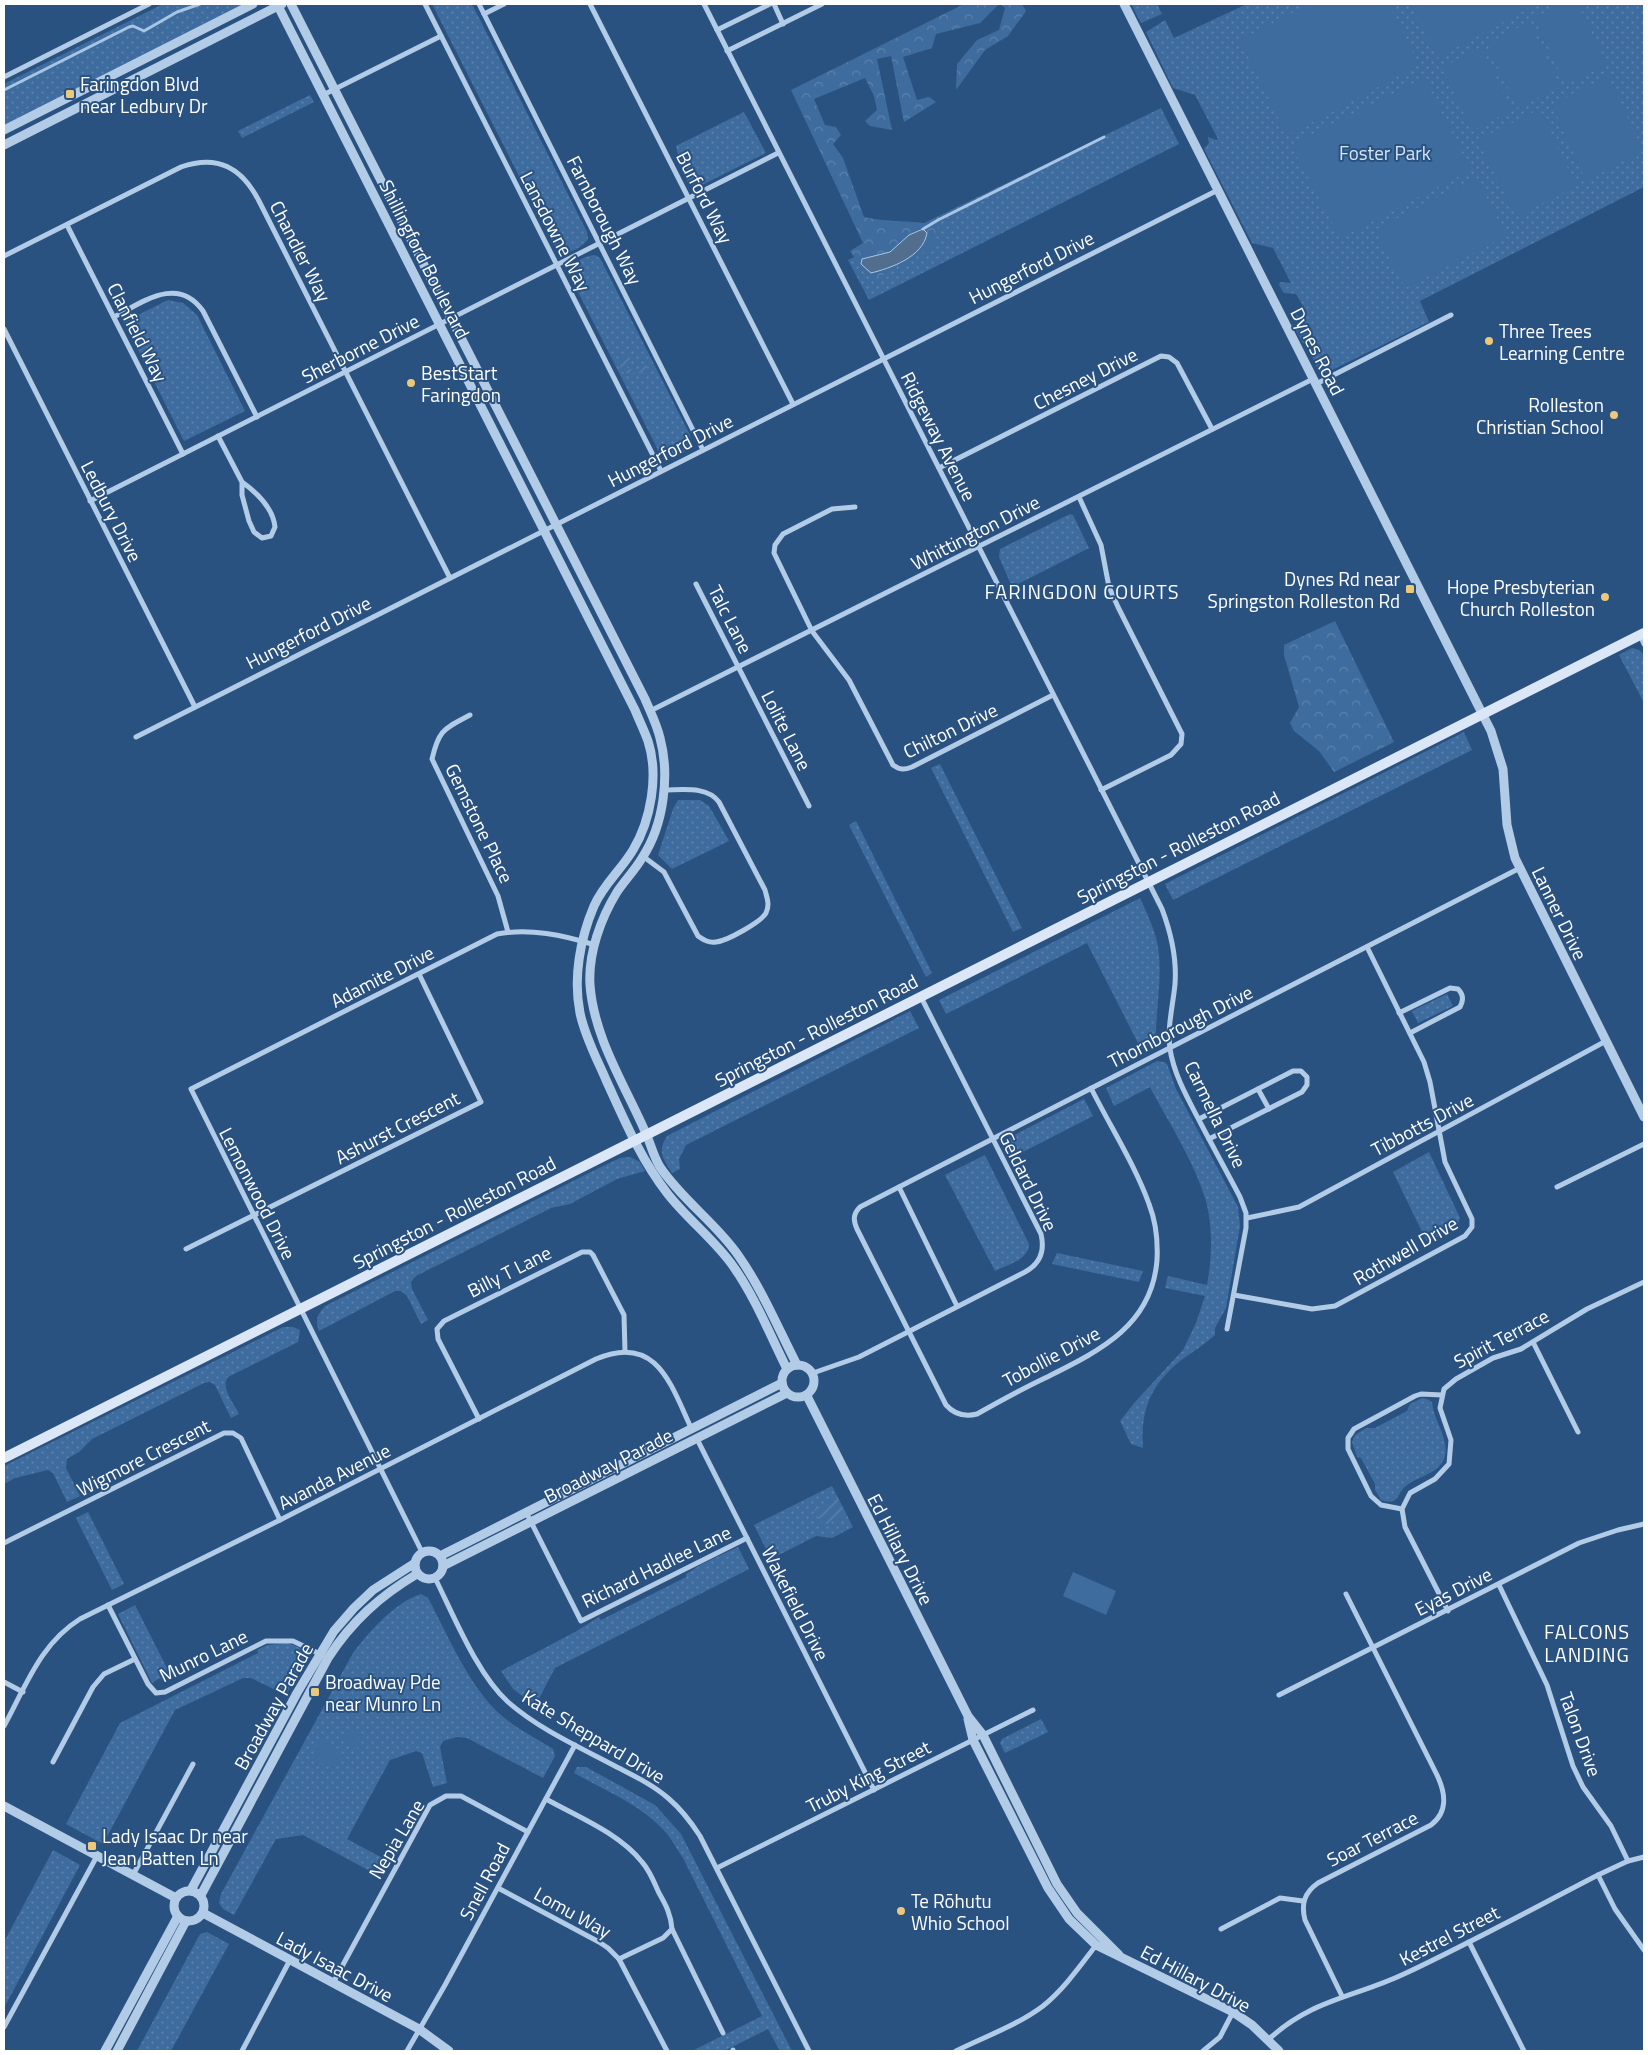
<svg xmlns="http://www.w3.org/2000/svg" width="1648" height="2055" font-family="'Titillium Web',sans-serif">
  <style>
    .grass { fill: url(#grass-dots) }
    .forest { fill: url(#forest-crowns) }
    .garden { fill: url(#garden-furrows) }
    .pitch { fill: #3e6c9e }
    .water { fill: #516e8e; stroke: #a7c6e6 }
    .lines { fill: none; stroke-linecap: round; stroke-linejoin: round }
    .stream { stroke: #a7c6e6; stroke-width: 3 }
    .minor { stroke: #b2cbe6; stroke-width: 5 }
    .tertiary { stroke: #b2cbe6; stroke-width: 9 }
    .secondary { stroke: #dbe7f6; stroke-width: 10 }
    .poi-dot { fill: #ecc87a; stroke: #2a5281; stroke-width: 2 }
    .labels { text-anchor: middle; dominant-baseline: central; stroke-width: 4; stroke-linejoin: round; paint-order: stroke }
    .poi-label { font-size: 19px; fill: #fff; stroke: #2a5281; text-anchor: start }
    .park-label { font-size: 19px; fill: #d5e4f5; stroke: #2a5281 }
    .street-label { font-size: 19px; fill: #fff; stroke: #2a5281 }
    .neighbourhood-label { font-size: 20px; letter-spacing: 1px; fill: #fff; stroke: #2a5281 }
  </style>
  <defs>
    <pattern id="grass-dots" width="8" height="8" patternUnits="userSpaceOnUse" patternTransform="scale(1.25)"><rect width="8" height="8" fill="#3e6c9e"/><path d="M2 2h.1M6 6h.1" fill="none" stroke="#5b82ad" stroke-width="1.8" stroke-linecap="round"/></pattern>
    <pattern id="forest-crowns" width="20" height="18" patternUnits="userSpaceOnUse" patternTransform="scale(1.25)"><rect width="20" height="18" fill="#3e6c9e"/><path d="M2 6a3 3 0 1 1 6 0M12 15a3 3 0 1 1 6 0" fill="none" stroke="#5b82ad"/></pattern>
    <pattern id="garden-furrows" width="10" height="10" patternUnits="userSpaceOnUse" patternTransform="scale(1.25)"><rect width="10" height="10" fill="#3e6c9e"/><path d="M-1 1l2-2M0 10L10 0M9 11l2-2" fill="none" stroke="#5b82ad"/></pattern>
  </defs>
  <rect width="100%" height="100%" fill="#2a5281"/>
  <g class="grass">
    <polygon points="163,4 243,4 4,125 4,84"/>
    <path d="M432 4H472L587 232 588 239C582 248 564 258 556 249Z"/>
    <polygon points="1131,4 1157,4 1162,14 1141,23"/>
    <polygon points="1247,4 1644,4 1644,187 1420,301 1429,322 1328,372 1320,374 1306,343 1303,343 1294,327 1298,322 1296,315 1306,318 1304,313 1306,311 1296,294 1284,293 1279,285 1280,282 1291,283 1273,248 1252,243 1204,149 1209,143 1208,137 1216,140 1218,139 1195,95 1173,88 1146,32 1165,20 1174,38"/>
    <polygon points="310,95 314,102 242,138 238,131"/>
    <polygon points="1161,108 1179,144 869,300 848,260"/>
    <polygon points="744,112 766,153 698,187 690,185 682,172 676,146"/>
    <path d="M595 255 600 258 690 435C694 453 668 465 658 450L570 276 568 270C573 261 586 256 595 255Z"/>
    <polygon points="168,300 183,303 197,315 245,411 184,441 124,322"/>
    <polygon points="1070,514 1073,515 1089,548 1012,587 999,557 1000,549"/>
    <polygon points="1632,648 1639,650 1644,655 1644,703 1619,655"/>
    <polygon points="1464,732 1472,750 1173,900 1165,884"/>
    <polygon points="940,764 1022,928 1013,932 931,768"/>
    <polygon points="678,800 700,800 709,806 729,841 672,869 658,855 673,809"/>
    <polygon points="856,821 932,973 926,977 849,825"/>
    <path d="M1140 898C1145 909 1150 920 1154 931 1166 966 1155 1005 1156 1041L1141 1049 1087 943 946 1014 939 1000Z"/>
    <polygon points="1447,994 1453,1006 1418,1023 1412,1011"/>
    <path d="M910 1011 919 1028 686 1145 679 1159 680 1169 672 1173C663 1159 657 1151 667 1136Z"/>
    <path d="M1157 1061 1164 1062 1167 1064 1176 1089 1238 1207 1240 1226 1226 1308 1215 1328V1335C1206 1343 1197 1349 1187 1356 1153 1380 1140 1407 1143 1448L1131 1444 1120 1421 1135 1402 1183 1350 1196 1323 1205 1296 1165 1288 1168 1276 1207 1285C1212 1258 1213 1228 1206 1201 1195 1163 1169 1123 1150 1087L1114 1106 1106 1088Z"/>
    <polygon points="1084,1099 1093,1116 1017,1155 1009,1138"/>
    <polygon points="1429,1152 1460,1218 1457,1227 1427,1242 1393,1172"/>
    <path d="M985 1155 1029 1244C1029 1260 1007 1265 995 1271L945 1175Z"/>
    <path d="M630 1157 640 1162 645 1171 617 1179 570 1204 551 1208 416 1276 411 1282 412 1289 428 1320 421 1324 407 1296 401 1291H395L319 1331C315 1320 317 1315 325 1306L597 1169 620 1158Z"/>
    <polygon points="1057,1253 1143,1271 1139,1282 1052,1264"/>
    <path d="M283 1327H293L300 1330 298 1342 228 1377C220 1388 234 1403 239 1414L231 1418 215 1385 210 1382 204 1383 92 1439 79 1452 67 1459 66 1468 80 1496 67 1502 53 1473 48 1470 15 1478 4 1484V1466Z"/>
    <path d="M1422 1398 1427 1399 1432 1402C1434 1425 1460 1452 1435 1470 1426 1476 1415 1479 1407 1485 1395 1494 1401 1506 1381 1500L1375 1490V1484L1361 1458 1357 1457 1352 1442 1355 1435 1366 1428H1375L1407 1411 1410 1404Z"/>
    <polygon points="832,1486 853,1527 832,1538 816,1536 771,1559 754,1525"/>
    <polygon points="88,1512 124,1584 112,1590 76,1518"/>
    <polygon points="738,1547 749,1569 555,1668 535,1706 513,1689 501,1671 575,1632 599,1617 601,1620 686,1577 686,1574 702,1564"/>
    <path d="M421 1594 428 1598C448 1635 469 1687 501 1715 517 1729 536 1738 553 1749L555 1756 543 1778 467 1738 457 1737 443 1741 440 1747 447 1783 433 1787 422 1753 416 1751 390 1760 347 1839 388 1861 379 1876 303 1835 276 1839 234 1915 223 1909 219 1903 221 1894 353 1653C369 1632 395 1602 421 1594Z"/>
    <polygon points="135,1605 171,1676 162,1681 160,1678 152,1683 118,1614"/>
    <polygon points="287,1643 294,1645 308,1653 286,1695 251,1678 243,1678 175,1710 103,1844 66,1824 120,1723 258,1653 257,1650 267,1645"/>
    <polygon points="1041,1719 1048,1732 1005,1753 1000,1743 1002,1739"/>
    <path d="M577 1767H586L655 1805 681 1834 792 2051H780L768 2029 724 2051H692L762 2016 683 1858C678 1851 673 1842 668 1835 644 1806 606 1791 574 1773Z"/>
    <polygon points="53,1850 80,1865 4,2008 4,1942"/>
    <polygon points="207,1932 229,1944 171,2051 137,2051 200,1934"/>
  </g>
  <g class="forest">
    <path d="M964 4H999L980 23 936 34 932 48 903 57 917 100 929 97 936 102 904 122 891 56 877 59 892 130 870 126 865 121 877 110 874 96 865 78 814 99 825 125 836 127 841 135 833 144 843 158 864 217C888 223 914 219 938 226L935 246 872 281 850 251 863 243 791 90Z"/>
    <polygon points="1001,4 1022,4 1026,11 1008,36 985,50 956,90 957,64 977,40 999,30 1005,8"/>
    <polygon points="1335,621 1394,742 1334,772 1319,751 1294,731 1290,723 1299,707 1284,655 1284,645"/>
  </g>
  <g class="garden">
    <path d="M628 355 631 360 625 363 629 370 635 368 637 371 639 370V367L646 365 649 373C640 371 609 381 624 356Z"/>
    <polygon points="838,1498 846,1514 840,1519 823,1525 814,1510"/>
  </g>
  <g class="pitch">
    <polygon points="1310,4 1389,4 1419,65 1287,136 1240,40"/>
    <polygon points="1410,4 1536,4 1437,58"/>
    <polygon points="1561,4 1578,4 1607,64 1566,85 1534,18"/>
    <polygon points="1529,22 1560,87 1517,108 1487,44"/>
    <polygon points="1481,47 1512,110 1472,131 1442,68"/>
    <polygon points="1608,76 1643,150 1586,181 1552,105"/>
    <polygon points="1424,78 1471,170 1340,238 1291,145"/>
    <polygon points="1540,109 1576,186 1516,217 1478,140"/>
    <polygon points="1476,177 1506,236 1405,288 1375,230"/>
    <polygon points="1073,1572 1116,1591 1106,1615 1063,1596"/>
    <polygon points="352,1731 362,1741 359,1747 355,1749 341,1736 342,1734"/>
    <polygon points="320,1740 342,1752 332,1769 311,1757"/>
  </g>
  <path class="water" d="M923 229 927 233C923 257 891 268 871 273L861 264 862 259 890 252 909 235Z"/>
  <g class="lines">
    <g class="stream">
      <polyline points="4,90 129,27 133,26 144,31 177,12 200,4"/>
      <polyline points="923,229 938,220 1104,137"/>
    </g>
    <g class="minor">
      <polyline points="425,4 661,471"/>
      <polyline points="479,4 703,450"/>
      <polyline points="590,4 793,404"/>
      <path d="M704 4 1162 909C1171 933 1177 958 1175 984 1173 1006 1167 1026 1170 1049 1174 1075 1188 1099 1200 1122 1213 1147 1227 1172 1240 1197L1246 1213V1228L1227 1329"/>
      <polyline points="774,4 783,24"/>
      <polyline points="484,14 504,4"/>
      <polyline points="717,30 770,4"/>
      <polyline points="727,51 822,4"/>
      <polyline points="4,77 149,4"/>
      <polyline points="323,95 441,36"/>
      <polyline points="67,225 183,454"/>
      <path d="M4 256 181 167C218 154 242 168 259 201L450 578"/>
      <path d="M114 317C143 302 178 275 203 311L257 417"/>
      <polyline points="4,329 195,707"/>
      <polyline points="1316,384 1451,315"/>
      <path d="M218 436 242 482V495L249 521 254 532 262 538 271 536 275 527C273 508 256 492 242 482"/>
      <polyline points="939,468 1161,356 1169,357 1177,363 1212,429"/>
      <polyline points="1079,497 1101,545 1109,587 1118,607 1182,734 1181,744 1171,755 1101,790"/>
      <polyline points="90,501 778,153"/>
      <path d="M855 507 832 509 783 534 775 545 774 553 812 631 849 680 893 765C900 770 904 770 912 767L1053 695"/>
      <polyline points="696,584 809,806"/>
      <polyline points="1640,635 1644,644"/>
      <polyline points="650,711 1313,379"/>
      <path d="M470 715C444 729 439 729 432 759L498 896 508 932"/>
      <polyline points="136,737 1218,190"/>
      <path d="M644 857 664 872 698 936C704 940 708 943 716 942 727 941 761 922 766 913 770 905 767 898 765 890L719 802C707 786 683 790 664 790"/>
      <path d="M1399 1013 1450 988 1458 989C1463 994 1464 1000 1460 1007L1410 1033"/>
      <path d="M1091 1088C1110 1126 1135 1165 1149 1204 1156 1222 1158 1241 1157 1260 1152 1327 1097 1352 1045 1378 1022 1389 1000 1401 977 1414 965 1417 954 1414 946 1405L857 1229C853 1220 853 1214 860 1207L1520 868"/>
      <polyline points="1258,1089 1269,1109"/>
      <polyline points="1199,1119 1293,1071 1301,1071 1307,1077 1307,1085 1302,1092 1209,1139"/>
      <polyline points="899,1187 957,1306"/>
      <polyline points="1557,1187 1644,1144"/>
      <polyline points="1247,1218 1299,1207 1606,1041"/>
      <polyline points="186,1249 481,1102 419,974"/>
      <polyline points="1234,1295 1312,1309 1335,1306 1465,1236 1472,1227 1472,1219 1445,1162 1430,1082 1424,1062 1367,947"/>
      <polyline points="1533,1342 1578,1432"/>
      <path d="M813 1373 859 1357 1025 1272C1040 1264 1045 1251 1041 1234L921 997"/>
      <polyline points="479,1419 438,1339 437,1329 444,1321 582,1252 590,1252 593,1255 624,1315 625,1352"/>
      <polyline points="696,1437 874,1790"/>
      <polyline points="1402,1509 1381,1505 1371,1496 1348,1449 1348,1438 1354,1429 1415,1396 1421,1394 1442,1395"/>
      <polyline points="526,1512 581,1621 747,1538"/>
      <polyline points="4,1543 224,1433 233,1433 241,1438 280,1520"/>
      <path d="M422 1552 191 1089 497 934C530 928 563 935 595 945"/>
      <path d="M435 1578C454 1616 477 1674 508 1702 539 1729 577 1746 613 1765 632 1775 652 1784 668 1798 681 1809 691 1822 700 1836L809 2051"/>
      <polyline points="1499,1585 1547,1685 1573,1766 1583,1787 1611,1826 1628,1861"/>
      <polyline points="108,1605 148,1684 156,1693 165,1692 266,1641 293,1641 322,1655"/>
      <polyline points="1448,1611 1405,1527 1402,1509 1410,1493 1435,1479 1449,1464 1451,1440 1440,1408 1444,1389 1456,1379 1493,1358 1521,1349 1587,1309 1644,1282"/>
      <polyline points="4,1682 23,1692"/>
      <polyline points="1279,1695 1579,1543 1618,1530 1644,1524"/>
      <path d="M4 1726C26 1686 40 1644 80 1619L280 1520 596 1359C657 1333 671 1385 692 1430"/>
      <polyline points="53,1762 93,1687 104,1674 135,1659"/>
      <path d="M546 1799C578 1817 619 1833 642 1862 650 1871 654 1882 659 1893 666 1905 671 1915 672 1929L663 1938 619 1959"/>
      <polyline points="717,1868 1033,1710"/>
      <polyline points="133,1875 193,1764"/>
      <polyline points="1598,1875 1615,1909 1644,1950"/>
      <polyline points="498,1888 599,1942 608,1948 619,1959 667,2051"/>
      <polyline points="672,1929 723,2033"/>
      <polyline points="1221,1929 1280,1898 1303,1901"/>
      <polyline points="1469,1942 1524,2051"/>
      <polyline points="333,1983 430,1805 446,1796 461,1796 528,1832"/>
      <path d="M1342 1996 1305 1920C1301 1904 1304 1893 1318 1883L1431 1825C1448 1812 1446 1794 1437 1775L1346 1594"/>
      <polyline points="4,2027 97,1856"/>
      <path d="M1268 2040C1312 1999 1353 1998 1404 1974 1470 1943 1534 1908 1598 1875L1628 1861 1644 1857"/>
      <polyline points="733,2050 733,2051"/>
      <polyline points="242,2051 290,1960"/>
      <polyline points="407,2051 445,1985 575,1745"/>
      <path d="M956 2051C984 2037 1018 2025 1043 2006 1064 1989 1080 1966 1097 1944"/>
      <polyline points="1203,2051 1220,2037 1233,2012"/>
    </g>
    <g class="tertiary">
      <path d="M277 4 635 710C639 720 644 730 648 741 659 775 651 820 633 850 621 870 603 885 594 906 580 939 573 978 580 1013 585 1037 597 1059 606 1080 624 1119 640 1158 667 1193 687 1219 714 1239 733 1266 755 1297 770 1335 787 1369"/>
      <path d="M291 4 645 699C650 711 657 725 660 738 670 775 664 825 642 858 635 870 625 880 617 892 601 918 588 953 590 985 594 1037 623 1082 644 1129 650 1141 653 1156 660 1167 682 1200 716 1223 738 1255 762 1289 778 1328 797 1365"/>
      <polyline points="1124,4 1491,731 1503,769 1507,825 1515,858 1644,1117"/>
      <polyline points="4,130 253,4"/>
      <polyline points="4,145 282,4"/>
      <circle cx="798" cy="1381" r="16"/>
      <polyline points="807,1396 968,1716 983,1735 1057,1884 1077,1913 1119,1955"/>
      <circle cx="429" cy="1565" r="14"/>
      <polyline points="440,1556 782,1383"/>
      <polyline points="443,1566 787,1393"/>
      <polyline points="968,1719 973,1740 1048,1888 1069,1919 1096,1945 1233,2012 1252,2025 1279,2051"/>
      <polyline points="4,1806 176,1898"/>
      <polyline points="191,1890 297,1693 334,1631 354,1608 373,1590 415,1563"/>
      <circle cx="189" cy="1906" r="15"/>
      <path d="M201 1895 328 1658C352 1621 380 1596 417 1574"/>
      <polyline points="203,1913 419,2029 449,2051"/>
      <polyline points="105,2051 178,1916"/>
      <polyline points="117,2051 186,1921"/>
    </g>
    <polyline class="secondary" points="4,1458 1644,633"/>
  </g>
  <g class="poi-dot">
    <rect x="65" y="89" width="10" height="10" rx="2.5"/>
    <circle cx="1489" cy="341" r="5"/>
    <circle cx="411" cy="383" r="5"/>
    <circle cx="1614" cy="415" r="5"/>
    <rect x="1405" y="584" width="10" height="10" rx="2.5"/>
    <circle cx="1605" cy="597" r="5"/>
    <rect x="310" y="1687" width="10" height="10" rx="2.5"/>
    <rect x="87" y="1841" width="10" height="10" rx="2.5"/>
    <circle cx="901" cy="1911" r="5"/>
  </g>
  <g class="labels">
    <g class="poi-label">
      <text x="80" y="83">Faringdon Blvd<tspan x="80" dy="22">near Ledbury Dr</tspan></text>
      <text x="1499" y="330">Three Trees<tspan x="1499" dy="22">Learning Centre</tspan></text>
      <text x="421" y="372">BestStart<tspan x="421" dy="22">Faringdon</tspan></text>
      <text x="1604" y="404" text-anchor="end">Rolleston<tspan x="1604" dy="22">Christian School</tspan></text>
      <text x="1400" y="578" text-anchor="end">Dynes Rd near<tspan x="1400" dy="22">Springston Rolleston Rd</tspan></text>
      <text x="1595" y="586" text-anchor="end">Hope Presbyterian<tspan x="1595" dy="22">Church Rolleston</tspan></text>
      <text x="325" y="1681">Broadway Pde<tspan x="325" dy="22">near Munro Ln</tspan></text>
      <text x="102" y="1835">Lady Isaac Dr near<tspan x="102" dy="22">Jean Batten Ln</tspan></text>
      <text x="911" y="1900">Te Rōhutu<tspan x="911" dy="22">Whio School</tspan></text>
    </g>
    <g class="park-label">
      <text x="1385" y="152">Foster Park</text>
    </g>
    <g class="street-label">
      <text transform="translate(705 197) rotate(63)">Burford Way</text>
      <text transform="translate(605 220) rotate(63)">Farnborough Way</text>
      <text transform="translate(556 231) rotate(63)">Lansdowne Way</text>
      <text transform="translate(301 251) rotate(63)">Chandler Way</text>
      <text transform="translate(425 259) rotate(63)">Shillingford Boulevard</text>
      <text transform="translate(1031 267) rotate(-27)">Hungerford Drive</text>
      <text transform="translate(138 332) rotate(63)">Clanfield Way</text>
      <text transform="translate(360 348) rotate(-27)">Sherborne Drive</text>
      <text transform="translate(1318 351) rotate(63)">Dynes Road</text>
      <text transform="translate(1085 378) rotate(-27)">Chesney Drive</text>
      <text transform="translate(939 436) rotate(63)">Ridgeway Avenue</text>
      <text transform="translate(670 450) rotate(-27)">Hungerford Drive</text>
      <text transform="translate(112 511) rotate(63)">Ledbury Drive</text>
      <text transform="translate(975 532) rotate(-27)">Whittington Drive</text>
      <text transform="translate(731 619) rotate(63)">Talc Lane</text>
      <text transform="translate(308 632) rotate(-27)">Hungerford Drive</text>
      <text transform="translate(787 730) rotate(63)">Lolite Lane</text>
      <text transform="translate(950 730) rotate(-26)">Chilton Drive</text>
      <text transform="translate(480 823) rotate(64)">Gemstone Place</text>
      <text transform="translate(1178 847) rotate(-27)">Springston - Rolleston Road</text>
      <text transform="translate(1560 913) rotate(64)">Lanner Drive</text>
      <text transform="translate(382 976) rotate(-27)">Adamite Drive</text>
      <text transform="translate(1180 1026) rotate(-27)">Thornborough Drive</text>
      <text transform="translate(816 1030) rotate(-27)">Springston - Rolleston Road</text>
      <text transform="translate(1216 1114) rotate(64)">Carmella Drive</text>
      <text transform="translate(1422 1124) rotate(-28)">Tibbotts Drive</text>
      <text transform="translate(397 1127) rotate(-27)">Ashurst Crescent</text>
      <text transform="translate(1029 1181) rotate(64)">Geldard Drive</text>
      <text transform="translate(258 1193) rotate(63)">Lemonwood Drive</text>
      <text transform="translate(454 1212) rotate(-27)">Springston - Rolleston Road</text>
      <text transform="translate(1405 1250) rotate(-30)">Rothwell Drive</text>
      <text transform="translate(509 1271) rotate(-27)">Billy T Lane</text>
      <text transform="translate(1501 1338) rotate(-28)">Spirit Terrace</text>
      <text transform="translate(1051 1356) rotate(-28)">Tobollie Drive</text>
      <text transform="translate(143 1457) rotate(-27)">Wigmore Crescent</text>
      <text transform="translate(608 1465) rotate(-27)">Broadway Parade</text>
      <text transform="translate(334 1476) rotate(-27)">Avanda Avenue</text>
      <text transform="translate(901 1549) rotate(63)">Ed Hillary Drive</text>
      <text transform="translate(656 1566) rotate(-26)">Richard Hadlee Lane</text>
      <text transform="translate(1453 1591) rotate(-27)">Eyas Drive</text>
      <text transform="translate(796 1603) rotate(63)">Wakefield Drive</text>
      <text transform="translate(203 1655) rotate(-26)">Munro Lane</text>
      <text transform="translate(273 1706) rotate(-61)">Broadway Parade</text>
      <text transform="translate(1581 1734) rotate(70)">Talon Drive</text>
      <text transform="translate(594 1736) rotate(31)">Kate Sheppard Drive</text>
      <text transform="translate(868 1776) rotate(-27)">Truby King Street</text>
      <text transform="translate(1372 1838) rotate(-27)">Soar Terrace</text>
      <text transform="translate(396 1839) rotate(-59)">Nepia Lane</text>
      <text transform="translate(484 1881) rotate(-62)">Snell Road</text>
      <text transform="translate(573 1912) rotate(29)">Lomu Way</text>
      <text transform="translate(1449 1935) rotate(-27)">Kestrel Street</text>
      <text transform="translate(335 1966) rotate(28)">Lady Isaac Drive</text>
      <text transform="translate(1196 1978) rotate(28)">Ed Hillary Drive</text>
    </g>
    <g class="neighbourhood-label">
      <text x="1082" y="591">FARINGDON COURTS</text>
      <text x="1587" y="1631">FALCONS<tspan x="1587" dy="23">LANDING</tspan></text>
    </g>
  </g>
  <rect width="1648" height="2055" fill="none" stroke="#ffffff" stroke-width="10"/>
</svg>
